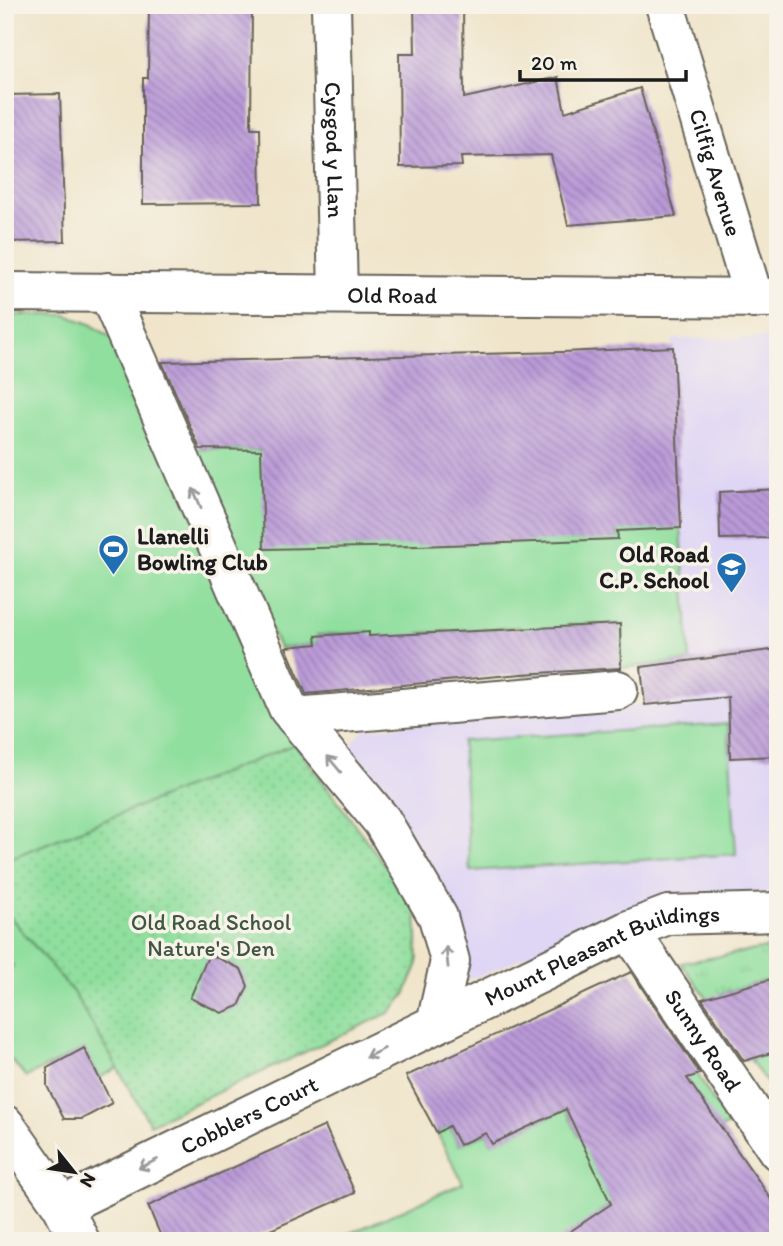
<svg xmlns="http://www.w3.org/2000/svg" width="783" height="1246" font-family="Itim,sans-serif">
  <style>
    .built { fill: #dfd5f5 }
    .grass { fill: url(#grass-tufts); stroke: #567e5d; stroke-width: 2 }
    .park { fill: url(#park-dots); stroke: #567e5d; stroke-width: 2 }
    .garden { fill: #90df9e; stroke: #567e5d; stroke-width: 2 }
    .building { fill: url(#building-back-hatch) }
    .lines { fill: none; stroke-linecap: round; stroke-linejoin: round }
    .minor-casing { stroke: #666259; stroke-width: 42 }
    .major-casing { stroke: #666259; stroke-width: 42 }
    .minor { stroke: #fff; stroke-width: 38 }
    .major { stroke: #fff; stroke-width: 38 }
    .oneway { stroke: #999 }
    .labels { text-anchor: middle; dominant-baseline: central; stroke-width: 7; stroke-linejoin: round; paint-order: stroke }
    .street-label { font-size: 23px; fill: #1c1c1c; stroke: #f7f3e8 }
    .poi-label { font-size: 23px; font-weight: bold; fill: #1c1c1c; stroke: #f7f3e8; text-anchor: start }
    .park-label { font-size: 23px; fill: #3f5643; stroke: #f7f3e8 }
  </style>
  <defs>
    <pattern id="grass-tufts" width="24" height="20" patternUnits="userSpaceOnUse" patternTransform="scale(1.75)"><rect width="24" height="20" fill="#90df9e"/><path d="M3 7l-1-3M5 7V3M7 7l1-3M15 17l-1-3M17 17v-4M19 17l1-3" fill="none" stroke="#7cbf88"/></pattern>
    <pattern id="park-dots" width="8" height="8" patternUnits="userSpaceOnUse" patternTransform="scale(1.75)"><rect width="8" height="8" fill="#90df9e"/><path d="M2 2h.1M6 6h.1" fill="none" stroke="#7cbf88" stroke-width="1.8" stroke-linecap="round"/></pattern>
    <pattern id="building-back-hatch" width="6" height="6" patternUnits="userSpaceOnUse" patternTransform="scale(1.75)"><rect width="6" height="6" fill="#ba9ad8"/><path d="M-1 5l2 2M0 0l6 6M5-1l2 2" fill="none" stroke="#967dae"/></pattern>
  </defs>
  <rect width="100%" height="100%" fill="#f7f3e8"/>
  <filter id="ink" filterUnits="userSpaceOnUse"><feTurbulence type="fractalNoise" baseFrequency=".0143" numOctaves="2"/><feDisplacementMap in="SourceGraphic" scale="14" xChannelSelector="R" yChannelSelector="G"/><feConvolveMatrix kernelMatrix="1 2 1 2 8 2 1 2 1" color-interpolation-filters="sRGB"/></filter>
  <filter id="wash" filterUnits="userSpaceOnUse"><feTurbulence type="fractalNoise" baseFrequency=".00686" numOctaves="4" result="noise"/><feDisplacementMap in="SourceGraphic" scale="28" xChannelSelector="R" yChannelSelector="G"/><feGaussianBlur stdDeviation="1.57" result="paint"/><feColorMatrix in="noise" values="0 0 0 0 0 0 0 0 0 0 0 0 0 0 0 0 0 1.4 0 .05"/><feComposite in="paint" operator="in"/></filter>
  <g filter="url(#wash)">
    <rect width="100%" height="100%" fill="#f0e5cb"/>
    <polygon class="built" points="778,338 778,892 667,895 482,975 469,979 461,977 350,751 353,742 365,729 691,700 672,339"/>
    <polygon class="grass" points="778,946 778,977 721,994 733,1033 681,963"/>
    <polygon class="park" points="295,744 416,907 418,963 405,995 389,1013 150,1124 73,992 5,911 5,860"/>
    <g class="garden">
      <polygon points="5,315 66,315 90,324 115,340 295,744 5,860"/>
      <polygon points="614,432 681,528 690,661 621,668 620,624 569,625 570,671 522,676 520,627 420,633 420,639 369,642 368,632 317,635 317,644 279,648 191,449 261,450 313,446 315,548 618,538"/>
      <polygon points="728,724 736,854 470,871 462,741"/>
      <polygon points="5,911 73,992 118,1068 99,1078 84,1049 26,1077 5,1053 5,990 11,985 5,978 5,973 13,966 5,956"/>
      <polygon points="778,1051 778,1099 750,1059"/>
      <polygon points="689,1059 713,1101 730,1123 598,1213 670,1241 333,1241 463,1183 437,1133 449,1126 459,1145 486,1133 492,1143 566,1109 578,1135"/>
    </g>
    <g id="blocks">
      <g class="building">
        <polygon points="149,5 252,5 251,128 260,128 261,203 143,204 143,78 148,78"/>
        <polygon points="414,5 463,5 464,98 558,77 565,112 640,88 676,216 568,225 551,155 461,157 462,166 400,167 399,54 415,54"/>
        <polygon points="60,94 65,241 5,242 5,95"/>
        <polygon points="673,347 681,528 617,531 618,539 418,546 264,549 261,450 200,449 162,362 563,352"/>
        <polygon points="778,489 778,538 720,539 719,492"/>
        <polygon points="620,624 621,668 522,674 306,694 286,647 317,644 316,636 369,632 369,636"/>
        <polygon points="778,649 778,756 730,758 728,697 645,705 641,667"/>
        <polygon points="209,954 241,969 248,986 239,1006 222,1013 190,998"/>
        <polygon points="631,972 700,1074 687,1078 778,1209 778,1241 556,1241 611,1204 566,1109 492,1144 486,1133 459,1145 449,1126 437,1133 406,1076"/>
        <polygon points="778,977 778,1051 744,1061 702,999"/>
        <polygon points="84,1048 112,1103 82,1119 64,1119 47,1086 47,1068"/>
        <polygon points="325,1126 355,1193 245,1241 163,1241 148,1206"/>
      </g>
    </g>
  </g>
  <g filter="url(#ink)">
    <use href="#blocks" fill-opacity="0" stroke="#666259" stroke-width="2"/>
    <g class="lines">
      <defs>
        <g id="minor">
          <path id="s1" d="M331 5 338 294"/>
          <path id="s2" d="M665 5 754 299"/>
          <path id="s3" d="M5 292 778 298"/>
          <polyline points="108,292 288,708 382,821 438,917 450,961 436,1024"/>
          <polyline points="295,717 618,690"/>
          <path id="s4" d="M629 930 778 1151"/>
          <path id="s5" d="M62 1206 629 930 668 915 778 912"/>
        </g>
        <polyline id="major" points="5,1125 62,1206 80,1241"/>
      </defs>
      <use href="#minor" class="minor-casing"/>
      <use href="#major" class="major-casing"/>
      <use href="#minor" class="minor"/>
      <use href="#major" class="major"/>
    </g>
    <defs><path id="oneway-shaft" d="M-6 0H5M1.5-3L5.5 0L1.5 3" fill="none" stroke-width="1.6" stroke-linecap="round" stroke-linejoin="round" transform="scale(1.75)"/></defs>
    <g class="oneway">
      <use href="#oneway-shaft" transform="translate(197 498) rotate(-113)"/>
      <use href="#oneway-shaft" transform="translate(334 764) rotate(-130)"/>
      <use href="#oneway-shaft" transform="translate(447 957) rotate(-96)"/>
      <use href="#oneway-shaft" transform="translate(375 1053) rotate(154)"/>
      <use href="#oneway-shaft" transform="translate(148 1164) rotate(154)"/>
    </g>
  </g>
  <defs>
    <symbol id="stadium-pin" viewBox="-11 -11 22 30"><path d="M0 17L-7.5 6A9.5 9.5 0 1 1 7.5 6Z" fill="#1f6fb2" stroke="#f7f3e8"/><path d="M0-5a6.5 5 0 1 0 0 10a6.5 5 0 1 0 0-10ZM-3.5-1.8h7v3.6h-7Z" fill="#fff"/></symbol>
    <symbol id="school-pin" viewBox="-11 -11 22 30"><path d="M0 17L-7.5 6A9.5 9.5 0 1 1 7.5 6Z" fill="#1f6fb2" stroke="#f7f3e8"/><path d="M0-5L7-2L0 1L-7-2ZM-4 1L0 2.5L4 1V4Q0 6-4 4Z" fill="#fff"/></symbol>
  </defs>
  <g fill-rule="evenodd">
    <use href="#stadium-pin" x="96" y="532" width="35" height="47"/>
    <use href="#school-pin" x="714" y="550" width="35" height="47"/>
  </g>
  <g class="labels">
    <g class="street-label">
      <text stroke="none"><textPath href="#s1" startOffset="145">Cysgod y Llan</textPath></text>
      <text stroke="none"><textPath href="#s2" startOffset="175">Cilfig Avenue</textPath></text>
      <text stroke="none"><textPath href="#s3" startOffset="387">Old Road</textPath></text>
      <text stroke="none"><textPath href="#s5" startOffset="598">Mount Pleasant Buildings</textPath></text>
      <text stroke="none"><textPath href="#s4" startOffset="133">Sunny Road</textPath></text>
      <text stroke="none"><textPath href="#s5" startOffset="208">Cobblers Court</textPath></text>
    </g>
    <g class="poi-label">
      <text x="137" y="536">Llanelli<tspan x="137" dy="26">Bowling Club</tspan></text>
      <text x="709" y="554" text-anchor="end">Old Road<tspan x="709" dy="26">C.P. School</tspan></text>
    </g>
    <g class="park-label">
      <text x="211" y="922">Old Road School<tspan x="211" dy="26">Nature's Den</tspan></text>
    </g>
  </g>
  <rect width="783" height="1246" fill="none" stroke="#f7f3e8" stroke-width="28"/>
  <g transform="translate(74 1172) rotate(120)" stroke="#f7f3e8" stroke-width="5" paint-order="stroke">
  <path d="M0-5L12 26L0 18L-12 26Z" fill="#1c1c1c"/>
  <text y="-10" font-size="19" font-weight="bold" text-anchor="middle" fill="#1c1c1c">N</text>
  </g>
  <path d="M520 70v10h166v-10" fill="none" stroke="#1c1c1c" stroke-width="3.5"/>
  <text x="531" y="70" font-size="21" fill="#1c1c1c" stroke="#f7f3e8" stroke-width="5" paint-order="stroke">20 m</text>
</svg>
